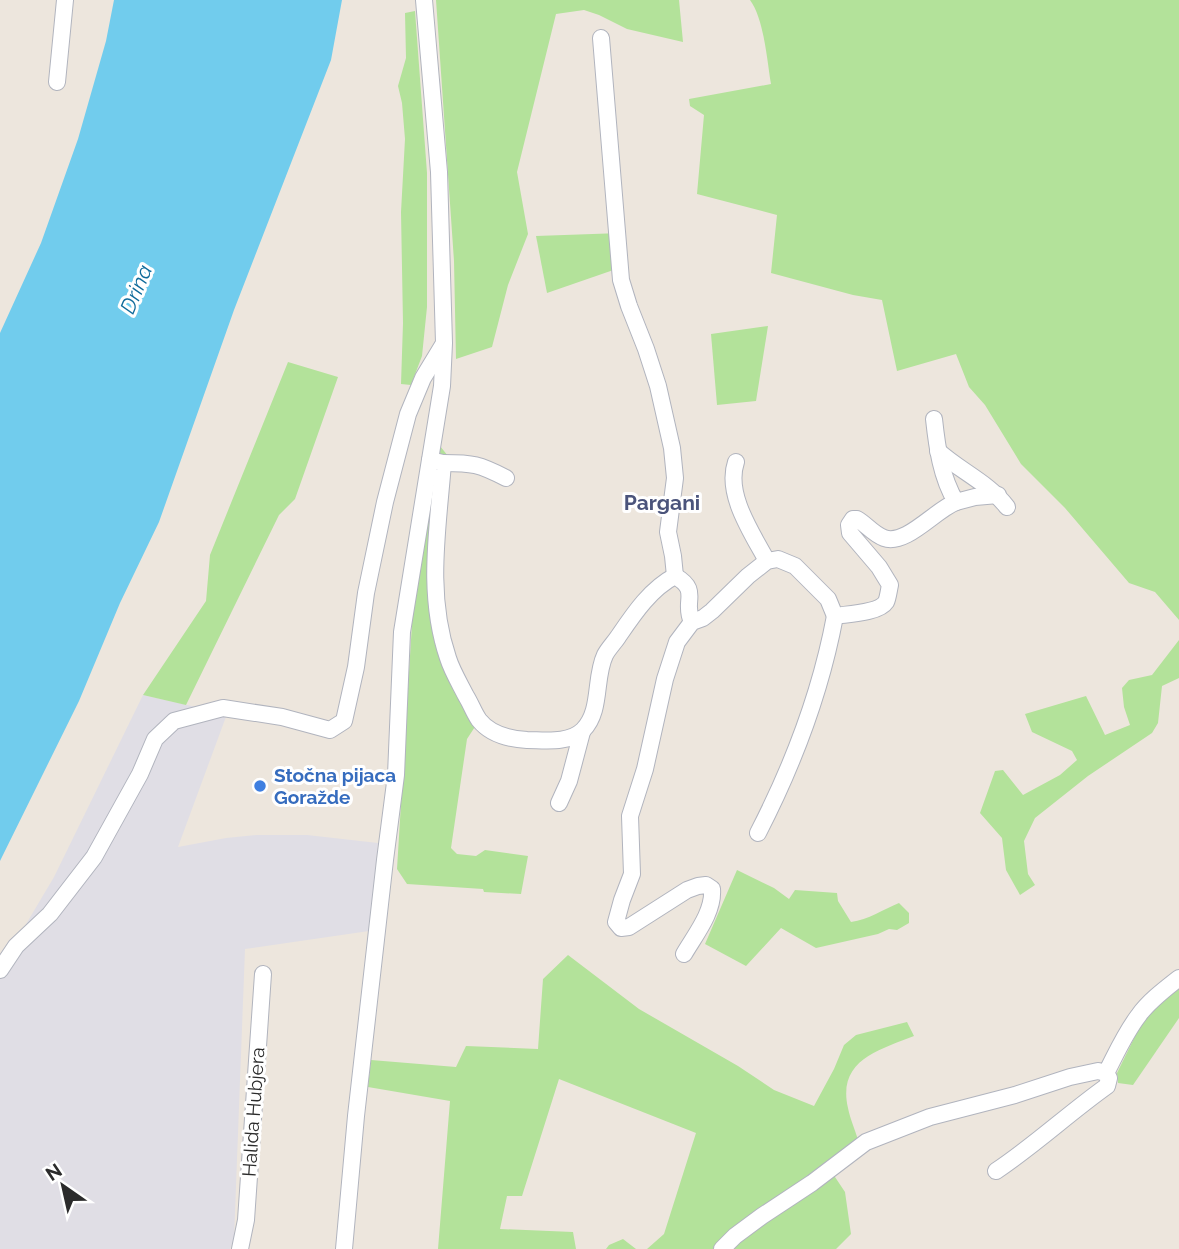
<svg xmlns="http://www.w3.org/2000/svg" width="1179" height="1249" font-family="Raleway,sans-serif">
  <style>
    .industrial { fill: #e0dee5 }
    .green { fill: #b3e29a }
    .water { fill: #71cced }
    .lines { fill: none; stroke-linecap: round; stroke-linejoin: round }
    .minor-casing { stroke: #b1b4be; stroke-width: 18 }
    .minor { stroke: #fff; stroke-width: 16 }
    .shop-dot { fill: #3f7fe0; stroke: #fff; stroke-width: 2.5 }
    .labels { text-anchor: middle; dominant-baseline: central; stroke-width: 6; stroke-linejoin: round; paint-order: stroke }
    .shop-label { font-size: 19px; font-weight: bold; fill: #366cbe; stroke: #fff; text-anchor: start }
    .street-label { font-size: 19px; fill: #2b2b2b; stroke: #fff }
    .water-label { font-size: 21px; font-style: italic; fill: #0f6b9b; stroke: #fff }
    .neighbourhood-label { font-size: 21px; font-weight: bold; fill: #4b547b; stroke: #fff }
  </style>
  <rect width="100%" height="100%" fill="#ede6dd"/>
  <polygon class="industrial" points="143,695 227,714 178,847 226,838 257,835 307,835 378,843 369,931 245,949 234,1239 230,1249 0,1249 0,968 54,877"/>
  <g class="green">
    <polygon points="436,0 679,0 683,42 627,29 599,15 584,10 556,14 517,172 528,234 508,285 492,347 456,359 454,261"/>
    <path d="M750 0H1179V620L1155 592 1129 583 1065 508 1021 464 985 405 969 387 956 354 897 371 882 300 853 295 771 273 777 215 697 194 704 115 690 106 689 99 771 84C767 60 764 19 750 0Z"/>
    <polygon points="415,11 427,173 427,307 422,356 411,385 401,384 403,323 401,212 405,139 402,103 398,86 406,58 405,13"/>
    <polygon points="621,233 625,266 547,293 536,236"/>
    <polygon points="768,326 756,401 717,405 711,334"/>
    <polygon points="288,362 338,377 295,499 279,515 186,705 143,695 206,601 210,555"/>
    <polygon points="440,446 448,456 440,567 444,609 454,652 465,681 482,716 467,739 451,848 457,854 476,856 485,850 528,856 521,894 484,892 483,889 407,884 397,869 413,607"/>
    <polygon points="1179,640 1179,678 1162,686 1158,723 1152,733 1088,776 1035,818 1024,841 1028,874 1035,885 1020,895 1006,870 1002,838 980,813 995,771 1003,770 1023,795 1060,775 1077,760 1072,751 1032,732 1025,714 1086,696 1105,735 1130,725 1124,707 1122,688 1129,680 1152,675"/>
    <path d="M737 870 774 888 789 899 795 890 837 893 838 901 851 922C868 920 884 909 899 903L909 913V923L897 930 889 929 878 934 816 948 781 928 746 966 705 944Z"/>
    <path d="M568 955 639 1009 738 1066 774 1090 814 1106 834 1069 844 1045 856 1035 907 1022 914 1036C879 1050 837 1060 848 1108 850 1119 855 1129 858 1140L833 1174 845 1192 851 1234 836 1249H647L664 1234 696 1133 559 1079 522 1196H507L500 1229 573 1232 576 1249H438L450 1101 368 1087 371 1060 456 1067 466 1046 538 1049 543 979Z"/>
    <polygon points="1179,987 1179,1018 1133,1085 1118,1083 1117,1073 1142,1022 1167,996"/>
    <polygon points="623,1239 636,1249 606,1249 609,1245"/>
  </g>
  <polygon class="water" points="114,0 342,0 331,60 234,310 159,522 120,603 79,701 0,861 0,333 41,243 78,139 106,41"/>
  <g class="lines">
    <defs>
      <g id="minor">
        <polyline points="601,38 621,280 629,306 646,349 658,386 672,448 675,478 668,532 673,556 675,576"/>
        <polyline points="57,82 65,0"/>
        <path d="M938 451C960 471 989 483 1007 507"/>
        <path d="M430 460 443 463C438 529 426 593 448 658 452 671 460 684 466 696 471 704 474 713 479 720 490 734 510 739 527 740 544 740 569 744 583 730 602 711 594 678 605 655 608 649 614 643 618 637 633 615 650 589 675 576 701 591 682 601 692 622"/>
        <path d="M736 462C725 494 752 533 767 561"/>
        <path d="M443 463C473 463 479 464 506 478"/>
        <polyline points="956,502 975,497 998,495"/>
        <polyline points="559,803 569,781 582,732"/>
        <path d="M758 833C793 765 821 691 835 616"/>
        <path d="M684 954C695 935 714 912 712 889L706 885 698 886 687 890 629 927 621 928 616 922 622 900 632 874 630 816 645 769 665 679 677 642 692 622 703 618 712 611 748 576 767 561 778 559 795 566 828 599 835 616C847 614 879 613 886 602 888 598 889 589 890 585L879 567 850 533 849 525 853 519H857C866 524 873 534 884 538 906 546 935 510 956 502 941 477 937 447 934 419"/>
        <polyline points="0,970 16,946 50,914 94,857 140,774 155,739 174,721 223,708 282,717 330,730 344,721 356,667 366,593 385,502 408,414 423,378 443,345"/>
        <path d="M996 1171C1035 1145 1069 1113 1107 1086L1109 1078 1106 1073"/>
        <polyline points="240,1249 246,1220 263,974"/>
        <polyline points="344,1249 356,1116 385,860 396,775 402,632 442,386 444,343 439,172 424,0"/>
        <path d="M722 1249 735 1236 762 1216 812 1183 866 1142 930 1117 1015 1095 1070 1077 1098 1071 1106 1073C1116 1054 1125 1033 1139 1015 1149 1001 1165 989 1179 978"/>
      </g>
    </defs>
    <use href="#minor" class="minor-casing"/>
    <use href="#minor" class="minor"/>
  </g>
  <circle class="shop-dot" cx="260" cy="786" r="7"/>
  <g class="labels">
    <g class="shop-label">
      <text x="274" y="775">Stočna pijaca<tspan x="274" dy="22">Goražde</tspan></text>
    </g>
    <g class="street-label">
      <text transform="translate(253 1112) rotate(-86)">Halida Hubjera</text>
    </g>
    <g class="water-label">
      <text transform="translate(136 289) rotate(-67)">Drina</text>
    </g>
    <g class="neighbourhood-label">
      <text x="662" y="502">Pargani</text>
    </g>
  </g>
  <g transform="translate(63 1186) rotate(326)" stroke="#ffffff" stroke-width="5" paint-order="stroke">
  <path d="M0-5L12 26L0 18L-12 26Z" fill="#2b2b2b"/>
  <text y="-10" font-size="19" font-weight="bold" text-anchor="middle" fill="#2b2b2b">N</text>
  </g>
</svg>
